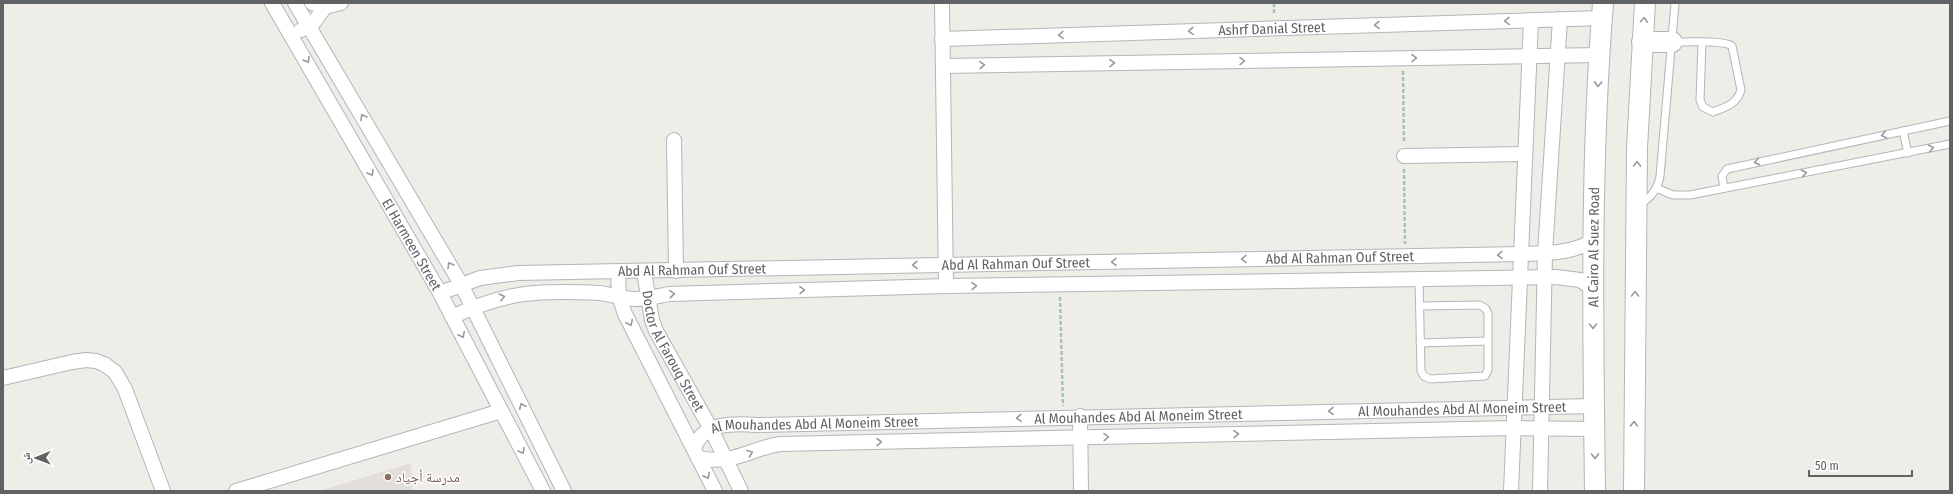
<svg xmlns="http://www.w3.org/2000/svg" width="1953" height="494" font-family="'Fira Sans Condensed','Noto Naskh Arabic',sans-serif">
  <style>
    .education { fill: #e2ded9 }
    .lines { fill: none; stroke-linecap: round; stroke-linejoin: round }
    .lane-casing { stroke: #b3b5b8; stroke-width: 9 }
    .street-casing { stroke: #b3b5b8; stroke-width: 16 }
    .secondary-casing { stroke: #b2b5b8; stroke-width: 22 }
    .path { stroke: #a3c6a8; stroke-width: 2.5; stroke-dasharray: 4 2; stroke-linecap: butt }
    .lane { stroke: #fff; stroke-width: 7 }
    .street { stroke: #fff; stroke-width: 14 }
    .secondary { stroke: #fff; stroke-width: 20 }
    .oneway { stroke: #979a9c }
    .education-dot { fill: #8d6e63; stroke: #fff; stroke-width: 1.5 }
    .labels { text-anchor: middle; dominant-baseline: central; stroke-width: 3; stroke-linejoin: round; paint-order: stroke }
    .street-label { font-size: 14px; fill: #5f6366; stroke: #fff }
    .education-label { font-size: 14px; fill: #785e54; stroke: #fff; text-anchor: start }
  </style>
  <rect width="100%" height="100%" fill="#efede8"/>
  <polygon class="education" points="411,463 412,491 319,491"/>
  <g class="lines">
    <defs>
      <g id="lane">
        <path d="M1674 42C1686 42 1724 40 1732 46L1741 90C1737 104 1726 107 1713 112L1703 107 1700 100 1702 42"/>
        <polyline points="1903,131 1908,153"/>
        <polyline points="1656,188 1673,195 1690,195 1950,144"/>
        <polyline points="1724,188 1722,176 1727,169 1950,121"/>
        <path d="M1640 204C1651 198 1658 188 1660 176L1675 3"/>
        <polyline points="1419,279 1421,371 1424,376 1430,379 1485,376 1488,370 1488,314 1486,309 1480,305 1420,306"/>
        <polyline points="1420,343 1488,341"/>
      </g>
      <g id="street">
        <path id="s1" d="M272 3 440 293 543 491"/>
        <polyline points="295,3 461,284 564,491"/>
        <polyline points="312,3 325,7 341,3"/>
        <polyline points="942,3 946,286"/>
        <polyline points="301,30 314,22 325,7"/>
        <path id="s2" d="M942 39 1602 18"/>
        <polyline points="943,66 1600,55"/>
        <polyline points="674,140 676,271"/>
        <polyline points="1404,156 1525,154"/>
        <polyline points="618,272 619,296 625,314 715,491"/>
        <path id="s3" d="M644 272 652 320 656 331 711 429 741 491"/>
        <path id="s4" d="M440 293 480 278 518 273 1521 254C1546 253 1570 254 1593 241"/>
        <path d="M452 317C506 291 541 290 599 293 611 294 623 299 635 299 647 299 658 296 669 294L946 286 1556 277 1580 280 1592 288"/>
        <polyline points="3,378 72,362 86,360 96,361 104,364 115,372 125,389 163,491"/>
        <polyline points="1080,416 1081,491"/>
        <path id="s5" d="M694 449C702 422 734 423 757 425L1594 406"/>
        <path d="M698 458C735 465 748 449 780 444L1513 428 1594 429"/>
        <polyline points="236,491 501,411"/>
        <polyline points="1511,491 1531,20"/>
        <polyline points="1540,491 1545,253 1560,19"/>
      </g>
      <g id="secondary">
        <polyline points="1642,42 1672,42"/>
        <path id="s6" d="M1595 491C1593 328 1590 165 1603 3"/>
        <polyline points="1634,491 1637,148 1645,3"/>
      </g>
    </defs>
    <use href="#lane" class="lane-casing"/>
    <use href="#street" class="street-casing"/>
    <use href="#secondary" class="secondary-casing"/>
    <g class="path">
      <polyline points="1274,3 1274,15"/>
      <polyline points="1403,71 1404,142"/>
      <polyline points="1404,169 1405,244"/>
      <polyline points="1060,297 1063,406"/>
    </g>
    <use href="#lane" class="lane"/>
    <use href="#street" class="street"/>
    <use href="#secondary" class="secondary"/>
  </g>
  <defs><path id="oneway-chevron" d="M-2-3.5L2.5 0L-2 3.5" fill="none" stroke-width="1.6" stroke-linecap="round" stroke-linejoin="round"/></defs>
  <g class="oneway">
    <use href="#oneway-chevron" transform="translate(1644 20) rotate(-86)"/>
    <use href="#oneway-chevron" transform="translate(1507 21) rotate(178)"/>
    <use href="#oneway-chevron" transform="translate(1377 25) rotate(178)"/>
    <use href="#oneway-chevron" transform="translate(1191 31) rotate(178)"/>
    <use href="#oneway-chevron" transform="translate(1061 35) rotate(178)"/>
    <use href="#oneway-chevron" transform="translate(1414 58) rotate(-1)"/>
    <use href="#oneway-chevron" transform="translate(307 60) rotate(60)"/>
    <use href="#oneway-chevron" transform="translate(1242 61) rotate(-1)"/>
    <use href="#oneway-chevron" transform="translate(1112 63) rotate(-1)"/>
    <use href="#oneway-chevron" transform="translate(982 65) rotate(-1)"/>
    <use href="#oneway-chevron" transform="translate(1598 84) rotate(93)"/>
    <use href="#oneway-chevron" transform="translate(363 117) rotate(-121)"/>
    <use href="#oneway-chevron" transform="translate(1884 135) rotate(168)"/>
    <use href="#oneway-chevron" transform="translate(1931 148) rotate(-11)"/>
    <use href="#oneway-chevron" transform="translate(1757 162) rotate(168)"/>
    <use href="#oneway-chevron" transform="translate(1637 164) rotate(-89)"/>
    <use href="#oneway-chevron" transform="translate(371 173) rotate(60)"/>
    <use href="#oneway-chevron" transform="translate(1804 173) rotate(-11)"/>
    <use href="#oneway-chevron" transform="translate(1500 255) rotate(179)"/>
    <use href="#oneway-chevron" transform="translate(1244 259) rotate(179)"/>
    <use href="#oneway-chevron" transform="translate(1114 262) rotate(179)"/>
    <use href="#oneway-chevron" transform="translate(450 265) rotate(-121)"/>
    <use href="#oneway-chevron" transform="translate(915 265) rotate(179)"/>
    <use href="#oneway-chevron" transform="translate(974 286) rotate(-1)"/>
    <use href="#oneway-chevron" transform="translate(802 290) rotate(-2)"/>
    <use href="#oneway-chevron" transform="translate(672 294) rotate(-4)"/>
    <use href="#oneway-chevron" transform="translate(1635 294) rotate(-89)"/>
    <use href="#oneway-chevron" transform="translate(502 297) rotate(-14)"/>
    <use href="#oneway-chevron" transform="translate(630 323) rotate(63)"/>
    <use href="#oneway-chevron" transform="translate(1593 326) rotate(89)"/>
    <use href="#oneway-chevron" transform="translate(462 335) rotate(63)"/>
    <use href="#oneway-chevron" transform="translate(522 406) rotate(-116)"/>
    <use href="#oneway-chevron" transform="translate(1331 411) rotate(179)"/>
    <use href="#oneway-chevron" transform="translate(1019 418) rotate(178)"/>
    <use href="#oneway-chevron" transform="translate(1634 424) rotate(-89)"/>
    <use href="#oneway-chevron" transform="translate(1236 434) rotate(-1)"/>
    <use href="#oneway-chevron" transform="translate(1106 437) rotate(-1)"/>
    <use href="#oneway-chevron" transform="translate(879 442) rotate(-1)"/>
    <use href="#oneway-chevron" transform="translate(522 451) rotate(62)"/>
    <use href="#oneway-chevron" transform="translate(750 453) rotate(-22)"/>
    <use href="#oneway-chevron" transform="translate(1595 456) rotate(89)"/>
    <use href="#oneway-chevron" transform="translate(707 476) rotate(63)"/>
  </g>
  <circle class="education-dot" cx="388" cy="477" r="4"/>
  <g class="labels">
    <g class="street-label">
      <text stroke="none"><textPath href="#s2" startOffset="330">Ashrf Danial Street</textPath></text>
      <text stroke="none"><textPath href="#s1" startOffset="279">El Harmeen Street</textPath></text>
      <text stroke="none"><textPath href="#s6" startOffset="244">Al Cairo Al Suez Road</textPath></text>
      <text stroke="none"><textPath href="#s4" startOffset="903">Abd Al Rahman Ouf Street</textPath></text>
      <text stroke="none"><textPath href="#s4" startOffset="579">Abd Al Rahman Ouf Street</textPath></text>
      <text stroke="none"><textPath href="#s4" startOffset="255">Abd Al Rahman Ouf Street</textPath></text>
      <text stroke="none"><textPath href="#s3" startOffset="85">Doctor Al Farouq Street</textPath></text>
      <text stroke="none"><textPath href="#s5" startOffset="779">Al Mouhandes Abd Al Moneim Street</textPath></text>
      <text stroke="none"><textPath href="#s5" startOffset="455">Al Mouhandes Abd Al Moneim Street</textPath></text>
      <text stroke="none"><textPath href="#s5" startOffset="131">Al Mouhandes Abd Al Moneim Street</textPath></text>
    </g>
    <g class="education-label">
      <text x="396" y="477">مدرسة أجياد</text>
    </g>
  </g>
  <rect width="1953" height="494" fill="none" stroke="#5f6366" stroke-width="8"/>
  <g transform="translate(36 458) rotate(269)" stroke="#ffffff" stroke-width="3" paint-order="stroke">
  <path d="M0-3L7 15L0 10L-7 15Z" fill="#5f6366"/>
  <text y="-6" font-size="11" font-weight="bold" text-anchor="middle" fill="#5f6366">ش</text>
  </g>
  <path d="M1809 470v6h103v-6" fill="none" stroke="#5f6366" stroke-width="2"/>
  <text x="1815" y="470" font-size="12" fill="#5f6366" stroke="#ffffff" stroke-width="3" paint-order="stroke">50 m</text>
</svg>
